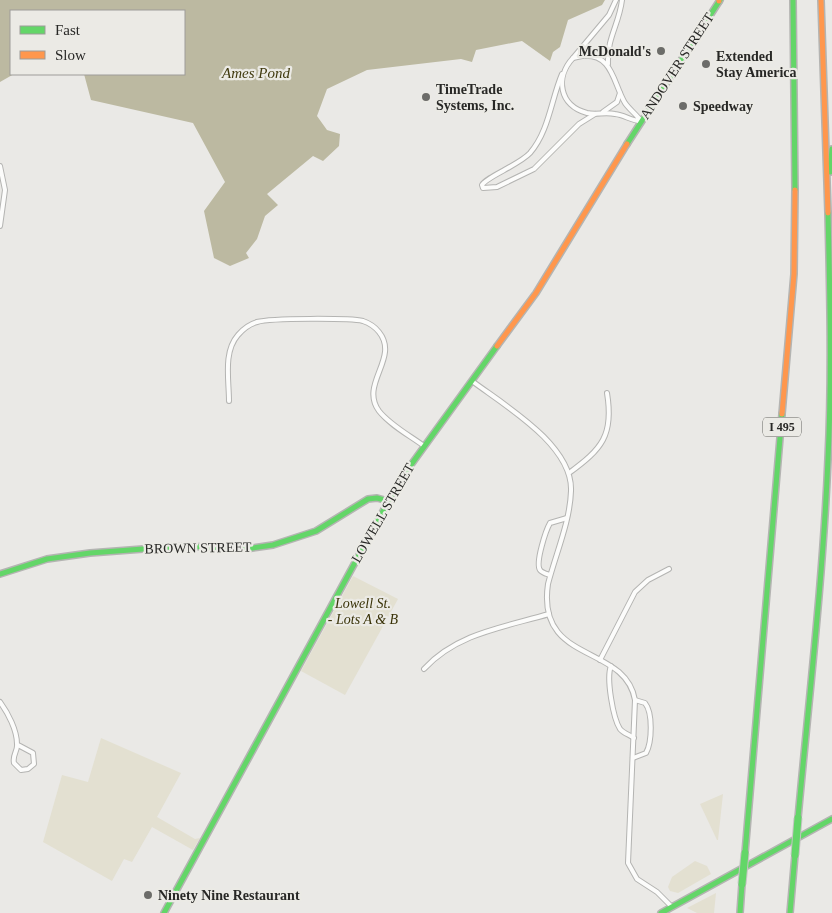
<svg xmlns="http://www.w3.org/2000/svg" width="832" height="913" font-family="'Times New Roman',serif">
  <style>
    .green { fill: #e3e0d1 }
    .water { fill: #bcb9a1 }
    .lines { fill: none; stroke-linecap: round; stroke-linejoin: round }
    .street-casing { stroke: #b4b4b2; stroke-width: 6 }
    .fast-casing { stroke: #b4b4b2; stroke-width: 8 }
    .slow-casing { stroke: #b4b4b2; stroke-width: 8 }
    .street { stroke: #fcfcfb; stroke-width: 4 }
    .fast { stroke: #63d668; stroke-width: 5 }
    .slow { stroke: #ff974d; stroke-width: 5 }
    .fast-bridge-casing { stroke: #c5c4c3; stroke-width: 9; stroke-linecap: butt }
    .fast-bridge { stroke: #63d668; stroke-width: 7 }
    .poi-dot { fill: #6c6c69; stroke: #ebeae5; stroke-width: 2 }
    .labels { text-anchor: middle; dominant-baseline: central; stroke-width: 4.5; stroke-linejoin: round; paint-order: stroke }
    .shield { fill: #ebeae5; stroke: #62625f; stroke-width: 1 }
    .shield-label { font-size: 12px; font-weight: bold; fill: #282826 }
    .poi-label { font-size: 14px; font-weight: bold; fill: #282826; stroke: #ebeae5; text-anchor: start }
    .street-label { font-size: 14px; fill: #282826; stroke: #ebeae5 }
    .park-label { font-size: 14px; font-style: italic; fill: #393207; stroke: #ebeae5 }
    .water-label { font-size: 15px; font-style: italic; fill: #403a0f; stroke: #ebeae5 }
  </style>
  <rect width="100%" height="100%" fill="#eae9e6"/>
  <g class="green">
    <polygon points="353,576 398,599 345,695 301,671"/>
    <polygon points="101,738 181,773 157,817 195,839 200,838 193,850 152,827 132,862 124,859 112,881 43,842 62,775 88,782"/>
    <polygon points="723,794 718,840 717,840 700,804"/>
    <polygon points="695,861 707,866 711,874 678,893 670,891 668,887 672,877"/>
    <polygon points="716,893 714,913 697,913 687,908"/>
  </g>
  <polygon class="water" points="0,0 605,0 602,5 568,20 560,47 553,52 550,61 522,41 476,50 472,62 461,59 367,70 327,89 317,116 327,130 340,134 339,146 323,161 313,156 267,194 278,205 265,216 257,239 246,253 249,258 230,266 214,258 204,211 225,182 193,123 91,100 84,74 184,74 184,11 11,11 11,74 14,74 0,82"/>
  <g class="lines">
    <defs>
      <g id="street">
        <path d="M582 56C613 53 613 83 625 103 630 110 636 114 641 121 631 121 625 115 615 114 605 112 596 115 587 113 559 106 555 77 573 58Z"/>
        <polyline points="573,58 609,15 616,0"/>
        <path d="M608 64C607 37 619 25 622 0"/>
        <path d="M562 74C551 100 549 131 530 153 519 165 486 177 482 185L483 188 497 187 534 169 579 124 595 114"/>
        <polyline points="603,112 617,102 620,93"/>
        <polyline points="0,166 5,190 0,226"/>
        <path d="M472 381C504 405 573 445 571 491 570 522 556 553 548 584 536 665 625 643 635 700L628 863 637 879 657 892 671 906"/>
        <path d="M229 401C229 380 223 352 238 335 243 329 250 324 257 322 271 318 350 318 363 321 369 323 375 327 379 332 400 358 359 384 379 411 390 425 409 435 424 446"/>
        <path d="M569 473C602 449 614 435 607 393"/>
        <path d="M550 575C547 574 542 573 540 570 535 563 546 530 550 523L567 518"/>
        <polyline points="600,660 635,592 648,580 669,569"/>
        <path d="M611 666C606 678 613 718 620 729 623 733 630 735 634 738"/>
        <path d="M424 669C457 633 505 627 549 614"/>
        <path d="M0 702C8 713 17 730 17 744 18 751 12 755 14 763L21 770 28 769 34 764 33 753 18 745"/>
        <path d="M633 758 646 753C652 742 653 713 645 703L635 700"/>
      </g>
      <g id="fast">
        <polyline points="793,0 795,190"/>
        <polyline points="627,144 720,0"/>
        <polyline points="830,172 832,149"/>
        <polyline points="0,574 47,559 90,553 183,546 246,549 273,545 316,531 368,499 377,498 388,501"/>
        <path d="M798 818C809 698 823 579 828 459 832 377 830 295 828 213"/>
        <polyline points="745,853 782,414"/>
        <polyline points="164,913 400,480 497,346"/>
        <polyline points="661,913 832,819"/>
        <polyline points="740,913 742,884"/>
        <polyline points="790,913 795,855"/>
      </g>
      <g id="slow">
        <polyline points="719,0 719,1"/>
        <polyline points="821,0 828,213"/>
        <polyline points="497,346 536,293 627,144"/>
        <polyline points="782,414 794,274 795,190"/>
      </g>
    </defs>
    <use href="#street" class="street-casing"/>
    <use href="#fast" class="fast-casing"/>
    <use href="#slow" class="slow-casing"/>
    <use href="#street" class="street"/>
    <use href="#fast" class="fast"/>
    <use href="#slow" class="slow"/>
    <defs>
      <g id="fast-bridge">
        <polyline points="795,855 798,818"/>
        <polyline points="742,884 745,853"/>
      </g>
    </defs>
    <use href="#fast-bridge" class="fast-bridge-casing"/>
    <use href="#fast-bridge" class="fast-bridge"/>
  </g>
  <g class="poi-dot">
    <circle cx="661" cy="51" r="5"/>
    <circle cx="706" cy="64" r="5"/>
    <circle cx="426" cy="97" r="5"/>
    <circle cx="683" cy="106" r="5"/>
    <circle cx="148" cy="895" r="5"/>
  </g>
  <g class="labels">
    <rect class="shield" x="763" y="417.5" width="38" height="19" rx="4"/>
    <g class="shield-label">
      <text x="782" y="427">I 495</text>
    </g>
    <g class="poi-label">
      <text x="651" y="51" text-anchor="end">McDonald's</text>
      <text x="716" y="56">Extended<tspan x="716" dy="16">Stay America</tspan></text>
      <text x="436" y="89">TimeTrade<tspan x="436" dy="16">Systems, Inc.</tspan></text>
      <text x="693" y="106">Speedway</text>
      <text x="158" y="895">Ninety Nine Restaurant</text>
    </g>
    <g class="street-label">
      <text transform="translate(677 66) rotate(-57)">ANDOVER STREET</text>
      <text transform="translate(383 513) rotate(-60)">LOWELL STREET</text>
      <text transform="translate(198 548) rotate(-1)">BROWN STREET</text>
    </g>
    <g class="park-label">
      <text x="363" y="603">Lowell St.<tspan x="363" dy="16">- Lots A &amp; B</tspan></text>
    </g>
    <g class="water-label">
      <text x="256" y="73">Ames Pond</text>
    </g>
  </g>
  <rect x="10" y="10" width="175" height="65" fill="#ebeae5" stroke="#9d9c99"/>
  <rect x="20" y="26" width="25" height="8" fill="#63d668" stroke="#9d9c99"/>
  <text x="55" y="35" font-size="15" fill="#282826">Fast</text>
  <rect x="20" y="51" width="25" height="8" fill="#ff974d" stroke="#9d9c99"/>
  <text x="55" y="60" font-size="15" fill="#282826">Slow</text>
</svg>
